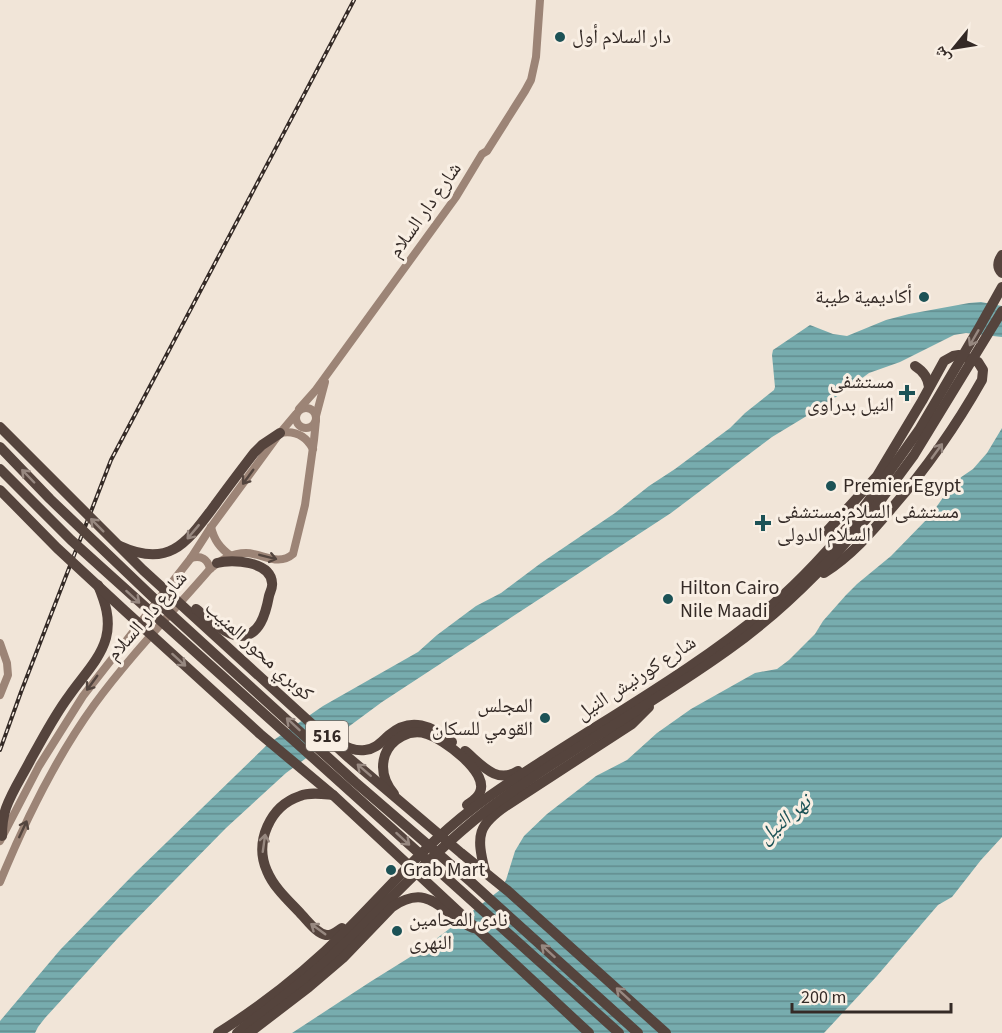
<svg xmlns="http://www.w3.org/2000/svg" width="1002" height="1033" font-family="'Source Sans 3','Noto Naskh Arabic',sans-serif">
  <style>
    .water { fill: url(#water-rules) }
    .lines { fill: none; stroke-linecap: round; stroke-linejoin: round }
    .secondary { stroke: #9c8476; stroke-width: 8 }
    .highway { stroke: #55443d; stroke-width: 10 }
    .rail-casing { stroke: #342a26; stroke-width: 4 }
    .rail { stroke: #f9efe4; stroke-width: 1.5; stroke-dasharray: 4.5; stroke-linecap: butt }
    .highway-bridge { stroke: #55443d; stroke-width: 10 }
    .oneway { stroke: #978880 }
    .oneway2 { stroke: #53453e }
    .poi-dot { fill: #1c5256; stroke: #f9efe4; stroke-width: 2 }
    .labels { text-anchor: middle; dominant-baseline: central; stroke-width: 6; stroke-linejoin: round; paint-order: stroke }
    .shield { fill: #f9efe4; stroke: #6f655f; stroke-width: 1.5 }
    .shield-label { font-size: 18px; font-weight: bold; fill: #342a26 }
    .poi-label { font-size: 20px; fill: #342a26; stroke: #f9efe4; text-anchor: start }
    .street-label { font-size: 20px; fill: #342a26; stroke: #f9efe4 }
    .water-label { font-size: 21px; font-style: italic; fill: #1c5256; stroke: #f9efe4 }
  </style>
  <defs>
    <pattern id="water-rules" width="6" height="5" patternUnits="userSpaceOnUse" patternTransform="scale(1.5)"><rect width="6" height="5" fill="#77acae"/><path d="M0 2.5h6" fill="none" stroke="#628c8d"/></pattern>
  </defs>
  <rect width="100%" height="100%" fill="#f1e5d8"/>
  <g class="water">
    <polygon points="981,302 1002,306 1002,337 966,333 954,335 900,362 869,373 842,393 805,417 772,437 671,513 382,702 286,773 226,828 118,938 45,1018 38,1027 35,1033 0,1033 0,1021 60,950 133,875 268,744 323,706 418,652 437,635 476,606 501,593 541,563 615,513 649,486 675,469 730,428 745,413 774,390 775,387 772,355 773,350 776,348 810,325 833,334 847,336 886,320 909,314 969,303"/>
    <polygon points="1002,428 1002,837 981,860 952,897 938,905 932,912 876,977 824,1033 292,1033 370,982 423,949 500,890 506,880 515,851 524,836 547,814 596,776 627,760 657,733 691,709 755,673 777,669 789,660 815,634 823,621 846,595 857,584 891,556 930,516 954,482 973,469 987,453"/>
  </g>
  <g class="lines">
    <g class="secondary">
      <circle cx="306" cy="418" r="10"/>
      <polyline points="299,409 315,391 456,197 482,154 487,151 525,91 531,80 536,57 540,0"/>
      <polyline points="316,416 325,382"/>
      <path d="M280 433C295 430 306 436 313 449"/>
      <path d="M211 527C214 540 220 548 231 556"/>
      <path d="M191 558C201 555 208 559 210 569"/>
      <polyline points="0,643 7,663 8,675 0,695"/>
      <polyline points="0,841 39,766 83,696 191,558 211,527 280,433 296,414"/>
      <path d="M0 882C25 821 55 759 94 705 129 657 171 614 210 569 221 560 232 553 246 553 262 553 278 567 293 554L305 505 314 440 316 420"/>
    </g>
    <g class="highway">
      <path d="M1002 255C998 261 996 267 1002 273"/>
      <path d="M915 366C923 371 928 377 929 387"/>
      <path d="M120 546C170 569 187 542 215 505 228 487 241 470 254 453L262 445 280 433"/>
      <path d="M824 573C851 556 871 533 891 509 926 469 956 426 982 380L983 370 978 362 959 355 953 356 944 361 922 401 877 476 827 531 837 541"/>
      <path d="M330 739C341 744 353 752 365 750 376 749 381 742 389 735 411 716 432 726 452 742"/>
      <path d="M465 751C481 764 496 785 518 771"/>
      <path d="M394 794C385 783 380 770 385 755 391 739 410 728 427 734 443 739 489 772 480 792 478 798 471 802 467 805"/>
      <path d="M333 795C322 794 310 792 300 796 270 806 254 842 267 871 274 888 289 901 301 914 308 921 316 933 326 935 332 936 337 931 342 928"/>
      <path d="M2 836C2 826 3 817 6 808 12 791 23 775 31 759 43 738 54 716 69 696 81 678 100 660 106 638 111 619 105 602 98 585"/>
      <path d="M485 871C476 835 477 825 509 804L632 724 649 707"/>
      <path d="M218 1033C264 1004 307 970 345 932 387 890 425 845 472 809 496 790 522 774 547 758 623 709 703 663 772 605 807 575 836 542 865 506"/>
      <path d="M237 1033C266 1009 297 987 325 962 380 912 428 856 487 810 564 752 650 706 728 650 783 611 829 564 872 512"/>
      <path d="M249 1033 309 987 343 958 392 907C430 881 442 914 473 928"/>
    </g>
    <defs>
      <polyline id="rail" points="0,750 21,692 111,460 354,0"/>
    </defs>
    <use href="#rail" class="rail-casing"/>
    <use href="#rail" class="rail"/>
    <g class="highway-bridge">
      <polyline points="0,427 143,570 349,758 461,853 508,891 666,1033"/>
      <polyline points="0,447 50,499 163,607 355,782 471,882 638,1033"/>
      <polyline points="0,469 71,540 102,568 619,1033"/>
      <polyline points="0,490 57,548 124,610 260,734 333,795 589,1033"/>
      <polyline points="865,506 919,430 979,328 1002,287"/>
      <polyline points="872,512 914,455 1002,311"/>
      <path d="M196 609C206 617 226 635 238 636 260 638 266 612 269 596 270 592 273 587 272 583 271 561 232 559 217 563"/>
    </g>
  </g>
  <defs><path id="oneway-shaft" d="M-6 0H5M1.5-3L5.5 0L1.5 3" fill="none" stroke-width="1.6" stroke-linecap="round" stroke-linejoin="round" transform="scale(1.5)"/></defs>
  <g class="oneway">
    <use href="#oneway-shaft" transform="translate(974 338) rotate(120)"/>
    <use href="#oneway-shaft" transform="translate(937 451) rotate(-54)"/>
    <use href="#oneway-shaft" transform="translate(28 476) rotate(-134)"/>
    <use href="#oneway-shaft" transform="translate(97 525) rotate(-135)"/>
    <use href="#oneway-shaft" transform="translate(193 532) rotate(130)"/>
    <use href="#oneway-shaft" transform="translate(133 597) rotate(42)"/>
    <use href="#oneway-shaft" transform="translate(179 660) rotate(42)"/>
    <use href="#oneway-shaft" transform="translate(293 724) rotate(-137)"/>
    <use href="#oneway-shaft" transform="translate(364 770) rotate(-139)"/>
    <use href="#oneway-shaft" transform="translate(403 839) rotate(42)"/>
    <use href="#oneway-shaft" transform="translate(264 843) rotate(-82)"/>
    <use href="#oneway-shaft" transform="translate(318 929) rotate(-144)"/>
    <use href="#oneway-shaft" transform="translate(548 951) rotate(-138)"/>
    <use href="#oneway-shaft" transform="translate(623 994) rotate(-138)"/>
  </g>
  <g class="oneway2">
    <use href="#oneway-shaft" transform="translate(248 477) rotate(126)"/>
    <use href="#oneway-shaft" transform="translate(268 557) rotate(14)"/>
    <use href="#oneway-shaft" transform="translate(92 683) rotate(126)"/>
    <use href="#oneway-shaft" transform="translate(23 829) rotate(-65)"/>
  </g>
  <g class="poi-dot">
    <circle cx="560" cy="37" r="6"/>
    <circle cx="924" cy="297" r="6"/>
    <path d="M904 384h6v6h6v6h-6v6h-6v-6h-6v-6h6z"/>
    <circle cx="831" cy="486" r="6"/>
    <path d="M760 514h6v6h6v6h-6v6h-6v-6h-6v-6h6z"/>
    <circle cx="668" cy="599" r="6"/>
    <circle cx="545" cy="718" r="6"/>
    <circle cx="391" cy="870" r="6"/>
    <circle cx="397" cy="931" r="6"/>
  </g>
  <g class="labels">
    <rect class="shield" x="306" y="721" width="42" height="30" rx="4.5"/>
    <g class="shield-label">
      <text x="327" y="736">516</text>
    </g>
    <g class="poi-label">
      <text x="572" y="37">دار السلام أول</text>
      <text x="912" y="297" text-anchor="end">أكاديمية طيبة</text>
      <text x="894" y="382" text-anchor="end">مستشفى<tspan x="894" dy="23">النيل بدراوى</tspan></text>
      <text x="843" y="486">Premier Egypt</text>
      <text x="777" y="512">مستشفى السلام;مستشفى<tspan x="777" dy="23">السلام الدولى</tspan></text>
      <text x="680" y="588">Hilton Cairo<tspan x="680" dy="23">Nile Maadi</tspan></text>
      <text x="533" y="706" text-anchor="end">المجلس<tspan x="533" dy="23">القومي للسكان</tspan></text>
      <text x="403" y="870">Grab Mart</text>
      <text x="409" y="920">نادى المحامين<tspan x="409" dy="23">النهرى</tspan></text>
    </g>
    <g class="street-label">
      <text transform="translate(425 210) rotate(-55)">شارع دار السلام</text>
      <text transform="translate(147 616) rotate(-49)">شارع دار السلام</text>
      <text transform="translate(259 651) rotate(42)">كوبري محور المنيب</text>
      <text transform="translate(636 678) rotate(-33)">شارع كورنيش النيل</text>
    </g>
    <g class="water-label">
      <text transform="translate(784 819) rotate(-41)">نهر النيل</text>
    </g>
  </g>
  <g transform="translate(954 48) rotate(240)" stroke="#f9efe4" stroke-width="4.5" paint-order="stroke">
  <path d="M0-4.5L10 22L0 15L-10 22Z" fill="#342a26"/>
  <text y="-9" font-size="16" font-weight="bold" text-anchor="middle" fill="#342a26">ش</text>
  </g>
  <path d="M792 1003v9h159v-9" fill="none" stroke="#342a26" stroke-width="3"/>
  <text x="801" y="1003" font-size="18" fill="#342a26" stroke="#f9efe4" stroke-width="4.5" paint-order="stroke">200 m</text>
</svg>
